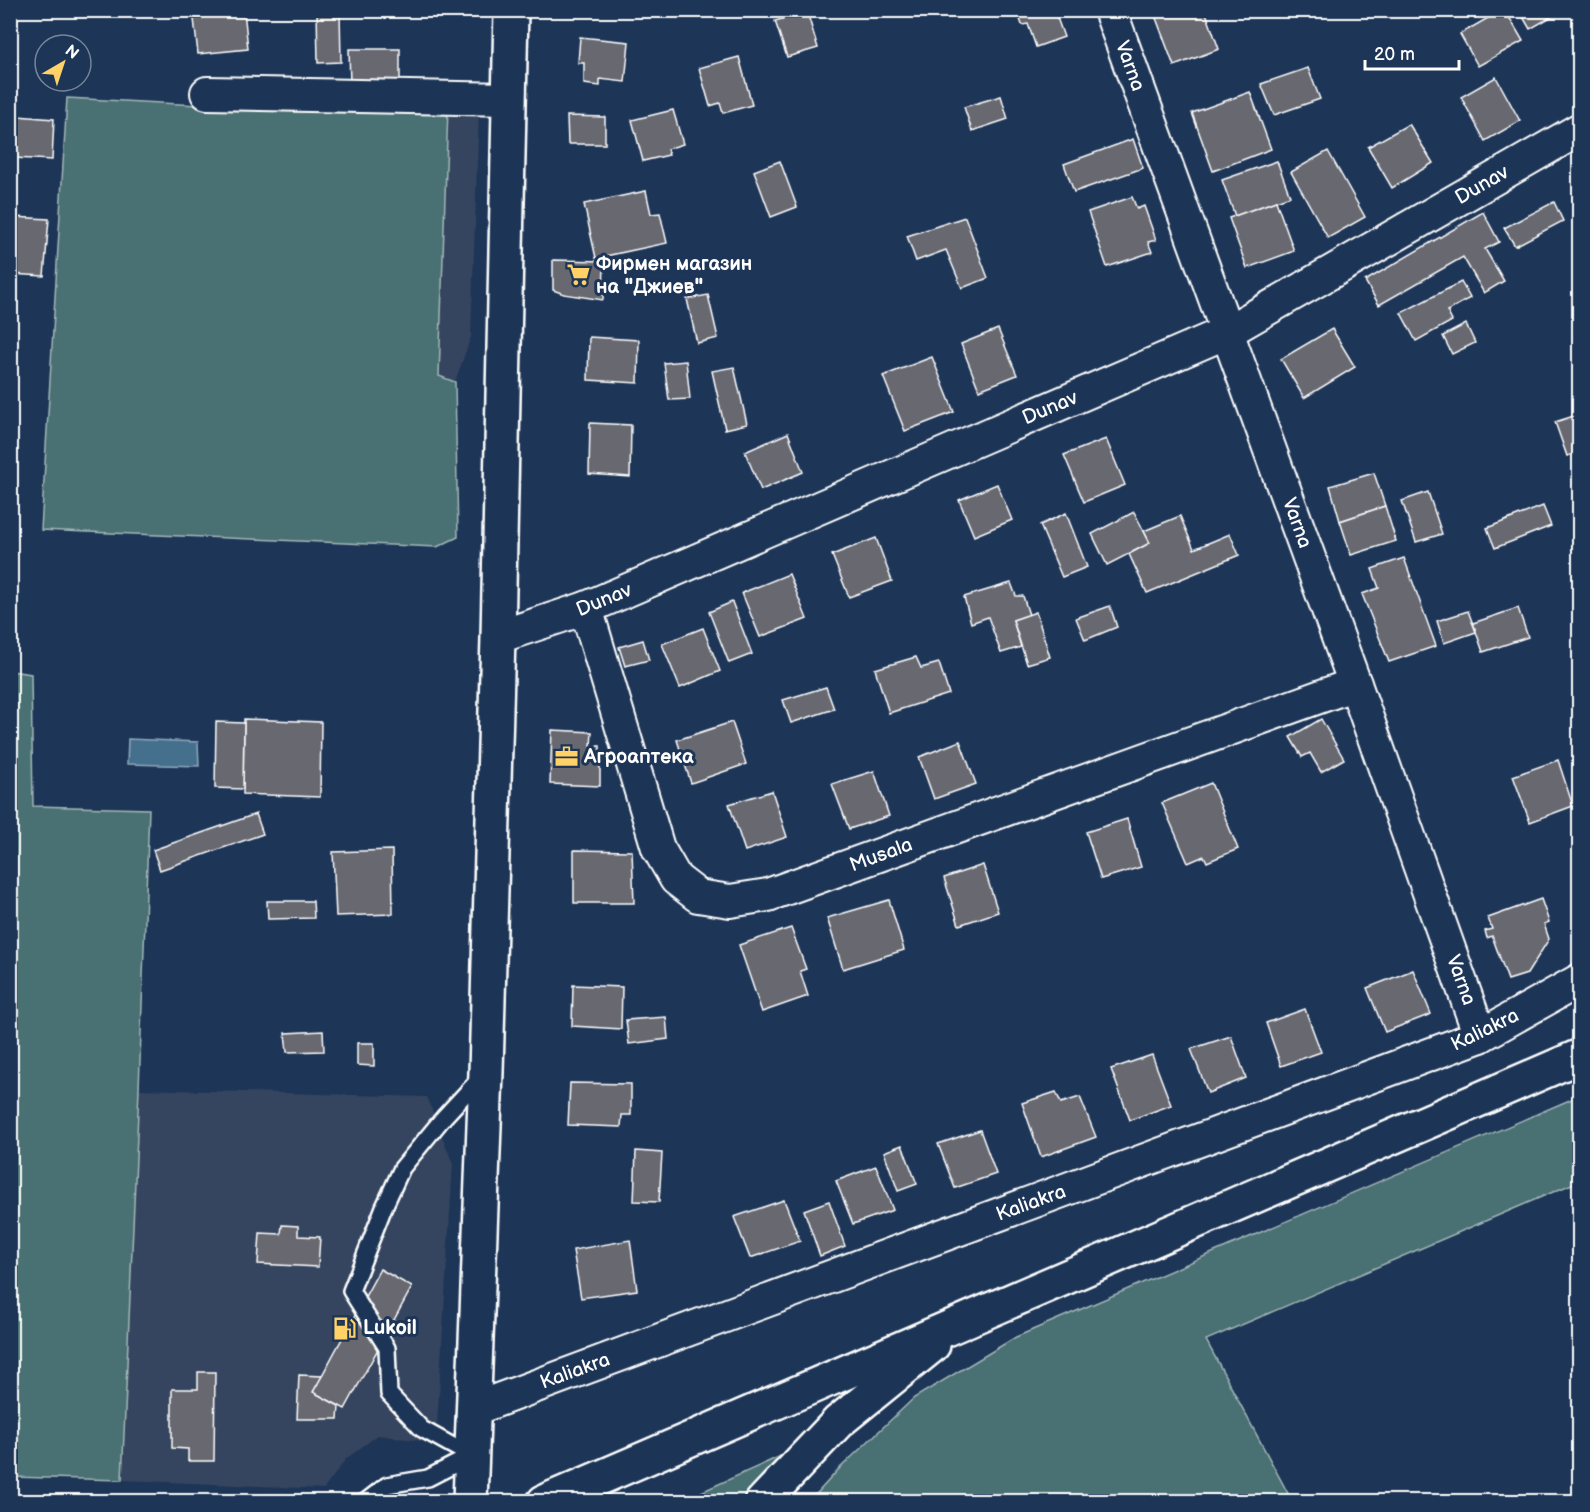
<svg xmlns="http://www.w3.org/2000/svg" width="1590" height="1512" font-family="'Balsamiq Sans',sans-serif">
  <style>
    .built { fill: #34445f }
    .green { fill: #4a7073; stroke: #a4b8b9; stroke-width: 1.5 }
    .water { fill: #456f8d; stroke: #8fa9bb; stroke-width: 1.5 }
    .building { fill: #686871; stroke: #fff; stroke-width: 1.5 }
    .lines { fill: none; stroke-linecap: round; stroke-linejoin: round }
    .service-casing { stroke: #fff; stroke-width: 20 }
    .minor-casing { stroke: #fff; stroke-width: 36 }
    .tertiary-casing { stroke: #fff; stroke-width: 38 }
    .secondary-casing { stroke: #fff; stroke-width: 38 }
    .service { stroke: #1d3557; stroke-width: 15 }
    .minor { stroke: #1d3557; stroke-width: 32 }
    .tertiary { stroke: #1d3557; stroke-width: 33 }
    .secondary { stroke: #1d3557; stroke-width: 33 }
    .labels { text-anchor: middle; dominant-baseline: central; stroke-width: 6; stroke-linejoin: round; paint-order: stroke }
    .street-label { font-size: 20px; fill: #fff; stroke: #1d3557 }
    .poi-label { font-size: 20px; font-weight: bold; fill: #fff; stroke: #1d3557; text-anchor: start }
  </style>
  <rect width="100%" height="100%" fill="#1d3557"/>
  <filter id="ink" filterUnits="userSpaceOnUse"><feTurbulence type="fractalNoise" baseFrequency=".0167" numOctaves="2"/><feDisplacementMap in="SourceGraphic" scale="12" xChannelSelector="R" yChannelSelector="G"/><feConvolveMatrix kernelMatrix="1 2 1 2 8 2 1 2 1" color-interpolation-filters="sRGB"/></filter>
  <g filter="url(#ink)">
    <g class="built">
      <polygon points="448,108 479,110 471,337 455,382 439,377"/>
      <polygon points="139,1089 427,1097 453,1164 436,1443 378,1435 346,1459 324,1489 122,1480"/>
    </g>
    <g class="green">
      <polygon points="67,98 198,105 448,108 439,376 455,382 458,537 437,547 41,530"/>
      <polygon points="11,671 31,674 33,806 149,809 139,1089 122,1480 11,1477"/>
      <polygon points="1579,1096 1579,1181 1206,1340 1292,1501 810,1501 839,1469 914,1398 1016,1337"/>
      <polygon points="823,1437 762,1501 679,1502"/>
    </g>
    <polygon class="water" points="128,739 198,742 199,766 127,764"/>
    <g class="building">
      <polygon points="193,10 244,10 248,49 198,54"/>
      <polygon points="1017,10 1070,10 1056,15 1064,37 1036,47 1028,24 1022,25"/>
      <polygon points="1153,10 1205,10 1219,49 1174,66"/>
      <polygon points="1502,10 1505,10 1523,41 1478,66 1460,34"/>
      <polygon points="1519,10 1563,10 1530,29"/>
      <polygon points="317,11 340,11 341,62 318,63"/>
      <polygon points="807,12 818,48 787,57 775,21"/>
      <polygon points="580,37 629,42 625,82 600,79 600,86 584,84 584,63 578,63"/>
      <polygon points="349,49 400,49 400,82 350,84"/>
      <polygon points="739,57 752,105 723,113 720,103 710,106 699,68"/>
      <polygon points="1308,68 1320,99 1274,115 1261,84"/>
      <polygon points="1496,77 1520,121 1485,141 1461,97"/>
      <polygon points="1250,92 1271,149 1213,171 1192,113"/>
      <polygon points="1001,96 1008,119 972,131 964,107"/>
      <polygon points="673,110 683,144 667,149 669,155 643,161 632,120"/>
      <polygon points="17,116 54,119 52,160 14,158"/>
      <polygon points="567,116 605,117 605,144 568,144"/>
      <polygon points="1409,124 1433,163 1392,188 1368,147"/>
      <polygon points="1133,139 1143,168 1074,192 1064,164"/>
      <polygon points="1328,151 1365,217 1328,238 1291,172"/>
      <polygon points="780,161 797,207 771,217 754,171"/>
      <polygon points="1277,161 1290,196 1235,216 1222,180"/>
      <polygon points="646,191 651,214 660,213 667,243 596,258 584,204"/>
      <polygon points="1132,197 1137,209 1144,206 1156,240 1148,242 1152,252 1107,267 1088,212"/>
      <polygon points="1276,201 1294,251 1247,268 1229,218"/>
      <polygon points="1554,202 1563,221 1515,246 1504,228"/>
      <polygon points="1483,212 1499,242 1485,249 1504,281 1484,293 1463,257 1379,305 1365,281"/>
      <polygon points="13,217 49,219 44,276 10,274"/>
      <polygon points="965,217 988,278 962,288 946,250 916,261 907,236"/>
      <polygon points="553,260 604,261 603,300 564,294 553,290"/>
      <polygon points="1461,282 1470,298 1447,311 1452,321 1416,341 1401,313"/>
      <polygon points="708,295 718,338 697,343 687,299"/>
      <polygon points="1466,324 1475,343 1452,354 1443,336"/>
      <polygon points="998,329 1017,375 979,390 961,344"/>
      <polygon points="1332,329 1355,367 1304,398 1281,359"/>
      <polygon points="589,337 639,340 638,383 588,380"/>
      <polygon points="932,357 954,412 905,431 883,376"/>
      <polygon points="686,361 690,399 669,400 664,363"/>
      <polygon points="734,367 747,424 725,429 712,371"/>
      <polygon points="1580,414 1580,452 1567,456 1555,422"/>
      <polygon points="590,423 631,425 630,477 589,474"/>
      <polygon points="788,433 803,472 761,490 745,452"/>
      <polygon points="1106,439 1125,485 1084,502 1064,455"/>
      <polygon points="1374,473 1385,506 1340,521 1330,486"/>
      <polygon points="997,484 1012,520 974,536 959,500"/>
      <polygon points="1428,492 1442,534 1416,542 1402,501"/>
      <polygon points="1385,506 1396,541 1351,555 1340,521"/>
      <polygon points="1543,506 1551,526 1495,548 1487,528"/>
      <polygon points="1134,512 1150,543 1107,565 1092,534"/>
      <polygon points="1066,513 1087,567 1062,577 1040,525"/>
      <polygon points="1180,516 1194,549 1230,534 1239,555 1147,593 1129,554 1150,543 1144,531"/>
      <polygon points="876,538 892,581 849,597 832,555"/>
      <polygon points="1404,558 1436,646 1389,662 1362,594 1379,588 1372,569"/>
      <polygon points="789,574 807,619 760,637 742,593"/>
      <polygon points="1011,583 1016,596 1023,596 1029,615 1013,620 1021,647 1001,653 988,617 971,623 964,597"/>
      <polygon points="732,602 752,654 729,663 709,612"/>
      <polygon points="1110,606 1117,627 1085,640 1076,618"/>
      <polygon points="1518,608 1528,637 1483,652 1473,623"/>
      <polygon points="1468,611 1476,632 1444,643 1437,621"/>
      <polygon points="1036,612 1050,657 1027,664 1013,620"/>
      <polygon points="703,628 720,671 680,688 662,644"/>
      <polygon points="643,640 649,660 625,666 619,647"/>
      <polygon points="916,657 921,668 939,663 949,694 889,713 875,669"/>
      <polygon points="826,687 834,709 791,723 783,700"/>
      <polygon points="244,719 321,722 320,797 243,794"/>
      <polygon points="1321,719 1344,759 1321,772 1310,753 1302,757 1290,737"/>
      <polygon points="216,722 244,723 243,789 215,788"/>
      <polygon points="732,722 746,764 691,783 677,740"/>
      <polygon points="552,730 592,732 591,746 600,746 600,786 550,784"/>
      <polygon points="960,741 976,784 934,799 919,757"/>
      <polygon points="1558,760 1573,806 1530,822 1513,776"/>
      <polygon points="874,771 889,816 849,829 832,784"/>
      <polygon points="1211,783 1238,849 1207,862 1204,856 1188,863 1162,803"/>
      <polygon points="772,791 787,837 745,851 729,804"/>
      <polygon points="256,814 263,834 160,870 153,850"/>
      <polygon points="1127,819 1141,867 1101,879 1086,832"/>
      <polygon points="392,850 393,914 336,916 333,852"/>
      <polygon points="574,850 632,851 634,903 574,903"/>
      <polygon points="983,865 998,912 959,925 944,878"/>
      <polygon points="1541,899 1549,922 1544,924 1549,939 1527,974 1508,980 1492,936 1487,938 1485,931 1492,929 1488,918"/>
      <polygon points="889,900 904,950 843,969 827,918"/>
      <polygon points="267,901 313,901 314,918 268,919"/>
      <polygon points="791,928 806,969 800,971 808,996 762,1012 739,945"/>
      <polygon points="1413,970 1431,1014 1385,1032 1367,988"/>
      <polygon points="573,985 622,987 621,1029 572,1026"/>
      <polygon points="1305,1009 1321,1052 1281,1066 1266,1023"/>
      <polygon points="666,1017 668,1039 629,1044 626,1020"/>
      <polygon points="323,1031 324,1051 287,1052 285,1033"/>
      <polygon points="1231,1036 1246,1078 1208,1093 1191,1049"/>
      <polygon points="357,1043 374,1043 374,1066 357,1065"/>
      <polygon points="1152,1055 1171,1105 1130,1120 1111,1069"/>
      <polygon points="570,1083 631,1084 631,1115 622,1115 621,1127 568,1125"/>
      <polygon points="1056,1092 1061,1103 1080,1097 1096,1137 1041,1157 1022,1103"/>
      <polygon points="980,1130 996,1174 955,1188 938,1144"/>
      <polygon points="902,1145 917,1184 898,1191 884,1152"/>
      <polygon points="636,1151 662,1153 659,1202 634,1201"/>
      <polygon points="876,1166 893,1210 853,1224 836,1181"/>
      <polygon points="784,1200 800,1241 750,1258 734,1217"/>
      <polygon points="829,1201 845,1246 820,1256 804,1210"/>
      <polygon points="282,1225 298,1226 298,1236 320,1237 318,1267 258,1264 260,1233 281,1234"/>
      <polygon points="630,1240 637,1290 581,1298 573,1250"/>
      <polygon points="380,1269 412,1287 345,1409 313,1392"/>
      <polygon points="198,1372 215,1372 214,1461 188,1461 188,1449 172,1448 172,1389 198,1389"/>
      <polygon points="299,1375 322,1376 313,1392 339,1406 338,1419 297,1419"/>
    </g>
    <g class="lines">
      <defs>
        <g id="service">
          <polyline points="471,1456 422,1429 389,1394 387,1348 351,1291 384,1207 402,1168 444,1117 482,1076"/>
          <polyline points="365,1502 387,1485 428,1478 471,1456"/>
        </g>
        <g id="minor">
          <polyline points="1110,10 1355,684 1480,1036"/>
          <polyline points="207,93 509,99"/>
          <polyline points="586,608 658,848 676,879 698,896 730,901 768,895 1355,684"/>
          <polyline points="498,637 586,608 1227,332 1580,129"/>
          <polyline points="474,1409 1480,1036 1580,980"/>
        </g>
        <g id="tertiary">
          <polyline points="544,1502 1580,1056"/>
          <polyline points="762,1502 838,1422 933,1345"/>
        </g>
        <polyline id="secondary" points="470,1502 486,1072 498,637 511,10"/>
      </defs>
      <use href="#service" class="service-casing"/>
      <use href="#minor" class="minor-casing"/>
      <use href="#tertiary" class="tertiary-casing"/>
      <use href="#secondary" class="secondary-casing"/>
      <use href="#service" class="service"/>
      <use href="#minor" class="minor"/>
      <use href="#tertiary" class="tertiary"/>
      <use href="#secondary" class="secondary"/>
    </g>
  </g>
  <defs>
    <symbol id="supermarket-bare" viewBox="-9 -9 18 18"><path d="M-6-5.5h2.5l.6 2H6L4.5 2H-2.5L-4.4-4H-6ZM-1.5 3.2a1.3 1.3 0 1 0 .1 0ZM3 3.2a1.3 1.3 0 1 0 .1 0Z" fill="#ffd166" stroke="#1d3557" stroke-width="2.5" paint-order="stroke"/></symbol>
    <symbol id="office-bare" viewBox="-9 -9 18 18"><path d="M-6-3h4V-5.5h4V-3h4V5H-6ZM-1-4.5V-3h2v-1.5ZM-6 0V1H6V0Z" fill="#ffd166" stroke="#1d3557" stroke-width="2.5" paint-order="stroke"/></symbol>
    <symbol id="fuel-bare" viewBox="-9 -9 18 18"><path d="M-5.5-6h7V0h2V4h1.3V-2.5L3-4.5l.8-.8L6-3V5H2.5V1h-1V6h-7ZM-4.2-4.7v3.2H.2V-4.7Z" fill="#ffd166" stroke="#1d3557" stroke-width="2.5" paint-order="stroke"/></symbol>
  </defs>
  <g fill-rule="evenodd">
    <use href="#supermarket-bare" x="562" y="258" width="33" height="33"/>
    <use href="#office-bare" x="550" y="740" width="33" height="33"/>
    <use href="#fuel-bare" x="328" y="1312" width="33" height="33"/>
  </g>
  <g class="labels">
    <g class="street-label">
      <text transform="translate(1130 66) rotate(70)">Varna</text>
      <text transform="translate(1482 185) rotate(-30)">Dunav</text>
      <text transform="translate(1050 408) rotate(-23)">Dunav</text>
      <text transform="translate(1297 523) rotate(70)">Varna</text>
      <text transform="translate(604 600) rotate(-22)">Dunav</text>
      <text transform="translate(881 855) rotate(-20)">Musala</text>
      <text transform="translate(1461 980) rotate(70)">Varna</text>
      <text transform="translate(1485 1030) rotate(-26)">Kaliakra</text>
      <text transform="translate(1031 1203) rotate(-20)">Kaliakra</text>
      <text transform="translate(575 1371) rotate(-20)">Kaliakra</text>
    </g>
    <g class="poi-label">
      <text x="596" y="264">Фирмен магазин<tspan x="596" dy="23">на "Джиев"</tspan></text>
      <text x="584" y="757">Агроаптека</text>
      <text x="363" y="1328">Lukoil</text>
    </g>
  </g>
  <rect width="1590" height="1512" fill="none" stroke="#1d3557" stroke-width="36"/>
  <rect x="18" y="18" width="1554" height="1476" fill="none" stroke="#fff" stroke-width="2" filter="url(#ink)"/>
  <g transform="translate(63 63) rotate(39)"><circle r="28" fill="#1d3557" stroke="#77869a" stroke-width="1.5"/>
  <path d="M0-4.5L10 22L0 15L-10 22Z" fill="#ffd166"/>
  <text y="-9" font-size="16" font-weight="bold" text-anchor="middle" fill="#ffffff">N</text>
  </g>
  <path d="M1365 60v9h94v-9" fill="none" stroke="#ffffff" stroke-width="3"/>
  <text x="1374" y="60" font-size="18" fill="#ffffff" stroke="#1d3557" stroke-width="4.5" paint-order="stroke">20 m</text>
</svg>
